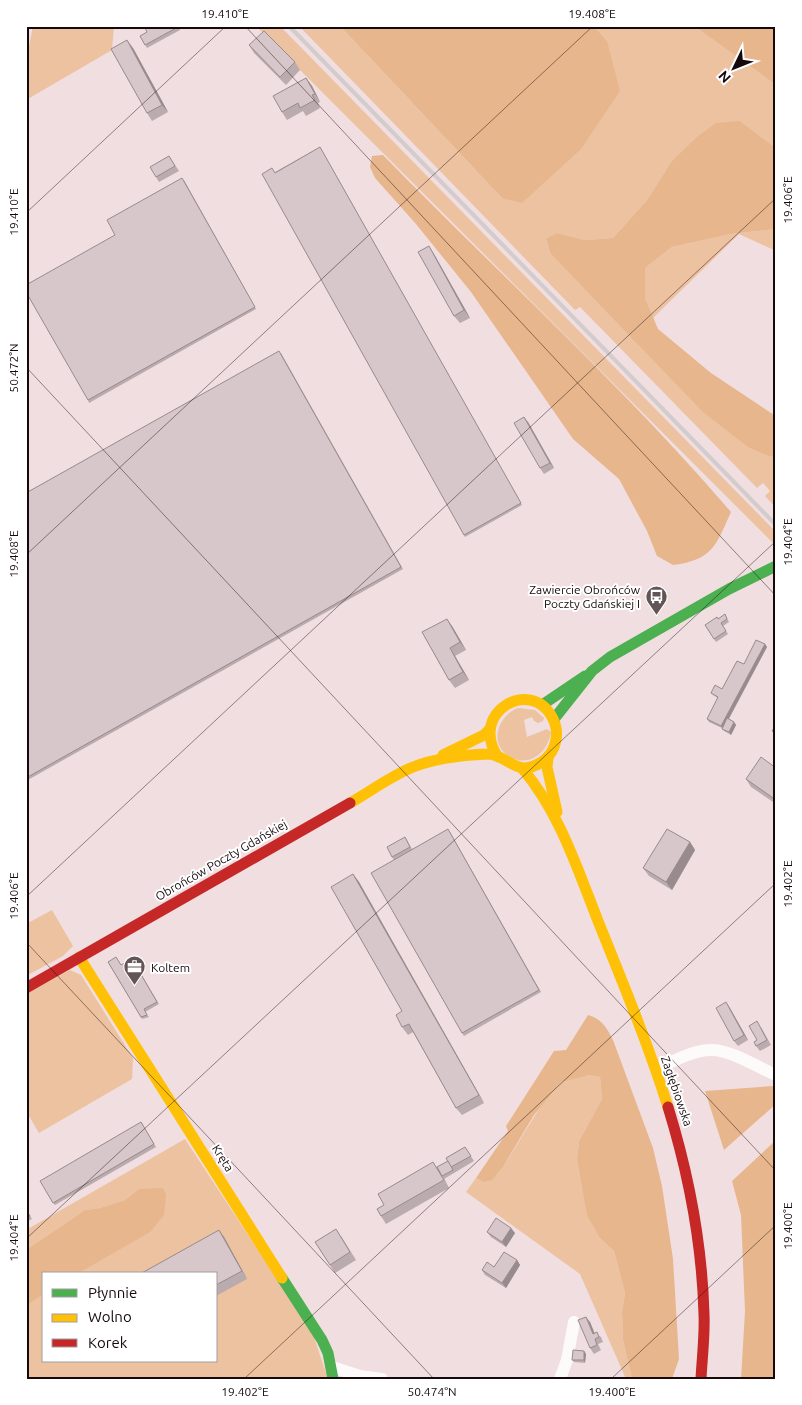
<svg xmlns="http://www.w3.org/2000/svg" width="802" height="1405" font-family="Ubuntu,sans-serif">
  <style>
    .green { fill: #ecc2a1 }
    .forest { fill: #e7b68c }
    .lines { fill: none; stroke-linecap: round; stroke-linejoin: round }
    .street { stroke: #fdfafa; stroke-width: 12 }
    .fast { stroke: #4caf50; stroke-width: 11 }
    .slow { stroke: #ffc107; stroke-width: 11 }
    .jam { stroke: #c62828; stroke-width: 11 }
    .rail { stroke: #d2cccd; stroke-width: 4 }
    .wall { fill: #baabae }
    .shaded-wall { fill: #978b8d }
    .building { fill: #d8c7ca; stroke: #978b8d }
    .ticks { fill: none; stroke: #16090c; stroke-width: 1; stroke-opacity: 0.45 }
    .labels { text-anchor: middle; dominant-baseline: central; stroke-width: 4; stroke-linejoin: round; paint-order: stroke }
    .poi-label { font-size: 12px; fill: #16090c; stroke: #fff; text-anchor: end }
    .street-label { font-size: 12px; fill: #16090c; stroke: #fff }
    .neatline { fill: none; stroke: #16090c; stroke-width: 2 }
    .ticks-label { font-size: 12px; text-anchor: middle; fill: #16090c }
  </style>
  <rect width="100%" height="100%" fill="#f1dee1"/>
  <g class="green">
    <polygon points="33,26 114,26 112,50 26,100 26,62"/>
    <polygon points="256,26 280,26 776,532 776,546"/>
    <polygon points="299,26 340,26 502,198 607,41 594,26 694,26 776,85 776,148 740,121 671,162 647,200 613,238 585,240 557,233 546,240 550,253 637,342 771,457 776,453 776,508 765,496 770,491 763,483 757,488 580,307 575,310"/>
    <polygon points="776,229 776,251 739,234 653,318 645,298 645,268 672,247 731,234"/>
    <path d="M518 708 535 710 544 718 543 721 538 723 534 721 532 717 524 720 527 737 547 729 551 732C548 754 526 770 506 754 488 739 501 714 518 708Z"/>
    <polygon points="52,910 73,946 63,956 26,976 26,924"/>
    <polygon points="70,970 81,975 133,1058 132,1079 39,1133 26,1111 26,994"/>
    <path d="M590 1075 600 1077 602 1099 579 1141 577 1159 600 1238 614 1251 625 1293 622 1312 623 1340 632 1379H626L580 1274 466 1192 476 1178C481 1180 485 1183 490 1180 505 1174 538 1101 560 1083 567 1077 581 1077 590 1075Z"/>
    <polygon points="185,1139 313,1334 328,1379 26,1379 26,1306 44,1294 44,1361 216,1361 216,1274 77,1274 103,1258 139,1189 125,1200 100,1208 85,1210 26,1250 26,1230"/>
  </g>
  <g class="forest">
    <polygon points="340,26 594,26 607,41 620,91 581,149 522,203 502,198"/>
    <polygon points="694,26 776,26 776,85"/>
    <polygon points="740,121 776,148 776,229 731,234 672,247 645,268 645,298 658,329 711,373 774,415 776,453 771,457 748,447 703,412 550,253 546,239 557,233 585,240 613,238 647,200 671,162 697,137 716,123"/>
    <path d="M383 155C499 274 623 386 731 512 716 545 713 560 673 565L657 556 647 531 619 479 573 439 471 292 416 224 375 178 370 167 372 156Z"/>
    <path d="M588 1015C602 1019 607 1028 613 1040L653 1148 662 1186 673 1259 679 1359 672 1379H632L623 1340 622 1312 625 1293 614 1251 600 1238 587 1215 577 1158 579 1141 602 1099 600 1077 590 1075 561 1082 534 1115 503 1167 492 1180 484 1182 476 1178 508 1131 506 1126 554 1051 566 1050Z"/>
    <polygon points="773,1086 776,1087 776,1104 724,1150 705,1091"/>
    <polygon points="776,1140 776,1379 741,1379 745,1311 741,1215 732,1181"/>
    <polygon points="163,1188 166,1195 164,1215 150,1232 77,1274 44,1274 44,1294 26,1306 26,1250 85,1210 100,1208 125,1200 139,1189"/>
  </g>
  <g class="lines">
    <g class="street">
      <path d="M656 1069C672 1062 693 1050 711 1050 729 1049 759 1068 776 1075"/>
      <polyline points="332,1367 360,1376 382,1379"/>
      <polyline points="560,1379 567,1360 574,1322"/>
    </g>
    <g class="fast">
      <polyline points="542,705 585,676"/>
      <polyline points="554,719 592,671 610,657 729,589 776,566"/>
      <polyline points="282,1278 322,1340 328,1353 333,1379"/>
    </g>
    <g class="slow">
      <polyline points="443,755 484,735 490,729"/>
      <polyline points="548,758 547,767 557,812"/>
      <path d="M522 768C560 813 577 868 598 921 623 983 648 1044 668 1107"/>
      <path d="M350 803C371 791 391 776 413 767 436 758 463 755 488 754 507 754 516 778 540 763 556 754 561 733 552 717 531 677 468 712 498 757"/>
      <polyline points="79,957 282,1278"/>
    </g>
    <g class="jam">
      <polyline points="26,988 350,803"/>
      <path d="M668 1107C689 1175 702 1243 704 1314 705 1335 702 1358 701 1379"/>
    </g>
    <polyline class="rail" points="289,26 776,525"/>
  </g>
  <g class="wall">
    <polygon points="178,26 180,30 147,48 140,36 147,32"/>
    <polygon points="249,45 295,62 300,70 286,85 254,53"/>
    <polygon points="133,48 168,112 152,121 147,113"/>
    <polygon points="306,78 312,86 320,102 318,103 320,108 306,116 303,111 287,120 282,112"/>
    <polygon points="320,147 522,505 465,537 275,172"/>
    <polygon points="169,156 179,171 159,182 156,177"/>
    <polygon points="184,180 256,309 89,403 88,400"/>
    <polygon points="434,254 470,318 460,323 454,316"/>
    <polygon points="281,353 403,569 26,781 26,493"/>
    <polygon points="528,422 554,468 544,474 540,468"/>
    <polygon points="725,614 729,622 723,626 728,634 716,642 705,625 718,619"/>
    <polygon points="452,626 466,650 455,656 469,680 455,688 449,680 422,632"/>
    <polygon points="765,644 767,647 729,719 734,722 736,725 731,735 724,731 722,728 709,722 707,719 718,698 713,695 711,693 722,689 744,664"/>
    <polygon points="776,768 776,804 751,787 746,779"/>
    <polygon points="450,832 541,992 464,1036 462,1033 394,860 392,857 405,837 412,849"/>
    <polygon points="690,842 695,850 672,890 649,876 643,868"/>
    <polygon points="353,874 359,882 484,1103 462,1115 456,1108 413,1032 408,1035 402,1027 402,1011"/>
    <polygon points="132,959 159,1004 145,1012 149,1017 142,1019 108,962 121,965"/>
    <polygon points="726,1002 748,1040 738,1046 734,1041"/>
    <polygon points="761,1027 771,1045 760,1051 756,1046"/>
    <polygon points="141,1122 156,1147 55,1205 53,1203"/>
    <polygon points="465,1147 474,1161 444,1179 444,1178 449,1188 386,1224 381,1216 384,1205 437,1167 448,1161"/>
    <polygon points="26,1209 32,1219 26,1222"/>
    <polygon points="487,1232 515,1233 506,1247 491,1237"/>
    <polygon points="341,1236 356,1260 335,1273 330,1265"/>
    <polygon points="224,1237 247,1279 216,1296 216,1274"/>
    <polygon points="517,1260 520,1265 506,1288 485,1275 482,1270"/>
    <polygon points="590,1322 594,1333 601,1337 603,1342 598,1344 601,1350 594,1354 590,1348"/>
    <polygon points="584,1351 586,1354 585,1363 574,1362 572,1360"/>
  </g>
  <g class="shaded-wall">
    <polygon points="127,40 133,48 168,112 162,105"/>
    <polygon points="306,78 312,86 320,102 315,94"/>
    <polygon points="429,246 434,254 470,318 464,310"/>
    <polygon points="524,417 528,422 554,468 550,463"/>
    <polygon points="447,619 452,626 466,650 460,642"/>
    <polygon points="765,644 767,647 723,729 721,726"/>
    <polygon points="450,648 455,656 469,680 463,672"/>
    <polygon points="734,722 736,725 731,735 729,732"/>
    <polygon points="690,842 695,850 672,890 666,882"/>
    <polygon points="353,874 359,882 484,1103 479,1095"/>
    <polygon points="726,1002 730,1008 748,1040 744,1035"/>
    <polygon points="511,1228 515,1233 506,1247 502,1242"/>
    <polygon points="219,1230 224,1237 247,1279 242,1271"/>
    <polygon points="517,1260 520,1265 506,1288 502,1283"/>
    <polygon points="586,1317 590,1322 597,1339 593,1334"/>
    <polygon points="584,1351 586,1354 585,1363 584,1360"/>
  </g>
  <g class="building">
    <polygon points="144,26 178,26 178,27 145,45 140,36 147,32"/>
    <polygon points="264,31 295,62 280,77 249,45"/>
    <polygon points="127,40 162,105 147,113 111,49"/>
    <polygon points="306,78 315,94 312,95 315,100 300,108 298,103 282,112 273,96"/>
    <polygon points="320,147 521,503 464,535 262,174 272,168 275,173"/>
    <polygon points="169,156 175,166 156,177 150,167"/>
    <polygon points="182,178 255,307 88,400 26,292 26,285 115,235 107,220"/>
    <polygon points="429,246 464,310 454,316 418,252"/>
    <polygon points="279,351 401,567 26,778 26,493"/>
    <polygon points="524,417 550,463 540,468 514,423"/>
    <polygon points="725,614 727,619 721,623 726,631 714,639 705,625 717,617 718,619"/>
    <polygon points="447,619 460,642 450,648 463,672 449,680 422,632"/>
    <polygon points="756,640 765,644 721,726 707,719 718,697 711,693 715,685 722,689 737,661 744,664"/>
    <polygon points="727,718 734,722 729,732 722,729"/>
    <polygon points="776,725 776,733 772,731"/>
    <polygon points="761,757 776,768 776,800 746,779"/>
    <polygon points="448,829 539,990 462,1033 371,873"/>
    <polygon points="667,829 690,842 666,882 643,868"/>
    <polygon points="405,837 410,847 392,857 387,847"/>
    <polygon points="353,874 479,1095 456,1108 409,1024 402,1027 396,1015 402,1011 331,887"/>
    <polygon points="116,957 121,965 132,959 157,1002 144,1009 147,1015 141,1017 108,962"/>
    <polygon points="726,1002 744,1035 734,1041 716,1008"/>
    <polygon points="757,1021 767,1040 756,1046 754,1042 757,1040 749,1026"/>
    <polygon points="141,1122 154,1144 53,1203 40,1181"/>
    <polygon points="465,1147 471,1156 451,1167 446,1158"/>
    <polygon points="448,1161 453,1170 442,1176 437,1167"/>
    <polygon points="433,1162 444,1180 381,1216 377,1209 384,1205 378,1194"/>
    <polygon points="26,1210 30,1216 26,1218"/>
    <polygon points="496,1218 511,1228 502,1242 487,1232"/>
    <polygon points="336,1229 350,1252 330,1265 315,1242"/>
    <polygon points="219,1230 242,1271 216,1285 216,1274 140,1274"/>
    <polygon points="504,1252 517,1260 502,1283 482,1270 487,1262 494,1267"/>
    <polygon points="586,1317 593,1334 597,1332 599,1337 595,1339 597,1345 590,1348 578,1320"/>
    <polygon points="573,1350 584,1351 584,1360 572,1360"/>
  </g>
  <path class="ticks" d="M245 26 776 596M26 213 226 26M26 367 776 1171M26 555 593 26M26 897 776 198M26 942 434 1379M26 1239 776 541M244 1379 776 883M611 1379 776 1225"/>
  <defs>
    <symbol id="bus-pin" viewBox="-11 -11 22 30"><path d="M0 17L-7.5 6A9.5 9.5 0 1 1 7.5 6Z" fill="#635457" stroke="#fff"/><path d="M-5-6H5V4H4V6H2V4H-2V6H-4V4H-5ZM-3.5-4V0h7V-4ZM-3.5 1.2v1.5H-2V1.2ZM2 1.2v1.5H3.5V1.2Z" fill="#fff"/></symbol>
    <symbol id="office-pin" viewBox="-11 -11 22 30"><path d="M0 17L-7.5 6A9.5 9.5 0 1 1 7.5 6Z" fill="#635457" stroke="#fff"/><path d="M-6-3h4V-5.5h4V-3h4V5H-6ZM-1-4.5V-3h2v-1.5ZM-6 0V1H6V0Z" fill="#fff"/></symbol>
  </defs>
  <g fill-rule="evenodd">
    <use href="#bus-pin" x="644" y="584" width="25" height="34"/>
    <use href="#office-pin" x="122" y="954" width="25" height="34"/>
  </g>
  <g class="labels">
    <g class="poi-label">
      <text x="640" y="589">Zawiercie Obrońców<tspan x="640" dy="14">Poczty Gdańskiej I</tspan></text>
      <text x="151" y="967" text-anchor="start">Koltem</text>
    </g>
    <g class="street-label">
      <text transform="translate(221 860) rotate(-30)">Obrońców Poczty Gdańskiej</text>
      <text transform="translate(677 1091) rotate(71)">Zagłębiowska</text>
      <text transform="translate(223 1158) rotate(58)">Kręta</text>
    </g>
  </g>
  <rect width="802" height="1405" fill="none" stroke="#ffffff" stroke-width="55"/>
  <rect x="42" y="1272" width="175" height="90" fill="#ffffff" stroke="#a29d9e"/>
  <rect x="52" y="1289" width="25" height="8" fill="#4caf50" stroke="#a29d9e"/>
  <text x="88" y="1298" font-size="15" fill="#16090c">Płynnie</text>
  <rect x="52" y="1314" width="25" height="8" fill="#ffc107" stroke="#a29d9e"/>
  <text x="88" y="1322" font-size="15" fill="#16090c">Wolno</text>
  <rect x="52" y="1339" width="25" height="8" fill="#c62828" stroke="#a29d9e"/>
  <text x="88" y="1348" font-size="15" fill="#16090c">Korek</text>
  <g transform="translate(734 68) rotate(227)" stroke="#ffffff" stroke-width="4" paint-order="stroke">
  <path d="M0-4L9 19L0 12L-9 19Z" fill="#16090c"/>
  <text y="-8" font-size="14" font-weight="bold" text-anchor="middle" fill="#16090c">N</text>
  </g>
  <rect x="28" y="28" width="746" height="1350" class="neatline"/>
  <g class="ticks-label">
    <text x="225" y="18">19.410°E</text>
    <text x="592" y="18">19.408°E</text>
    <text transform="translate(788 200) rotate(-90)" y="4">19.406°E</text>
    <text transform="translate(14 212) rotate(-90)" y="4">19.410°E</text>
    <text transform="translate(14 368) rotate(-90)" y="4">50.472°N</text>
    <text transform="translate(788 542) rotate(-90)" y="4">19.404°E</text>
    <text transform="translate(14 554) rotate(-90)" y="4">19.408°E</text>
    <text transform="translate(788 884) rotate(-90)" y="4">19.402°E</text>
    <text transform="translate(14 896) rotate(-90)" y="4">19.406°E</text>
    <text transform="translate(788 1226) rotate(-90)" y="4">19.400°E</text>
    <text transform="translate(14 1238) rotate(-90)" y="4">19.404°E</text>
    <text x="245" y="1396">19.402°E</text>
    <text x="432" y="1396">50.474°N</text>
    <text x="612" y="1396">19.400°E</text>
  </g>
</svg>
